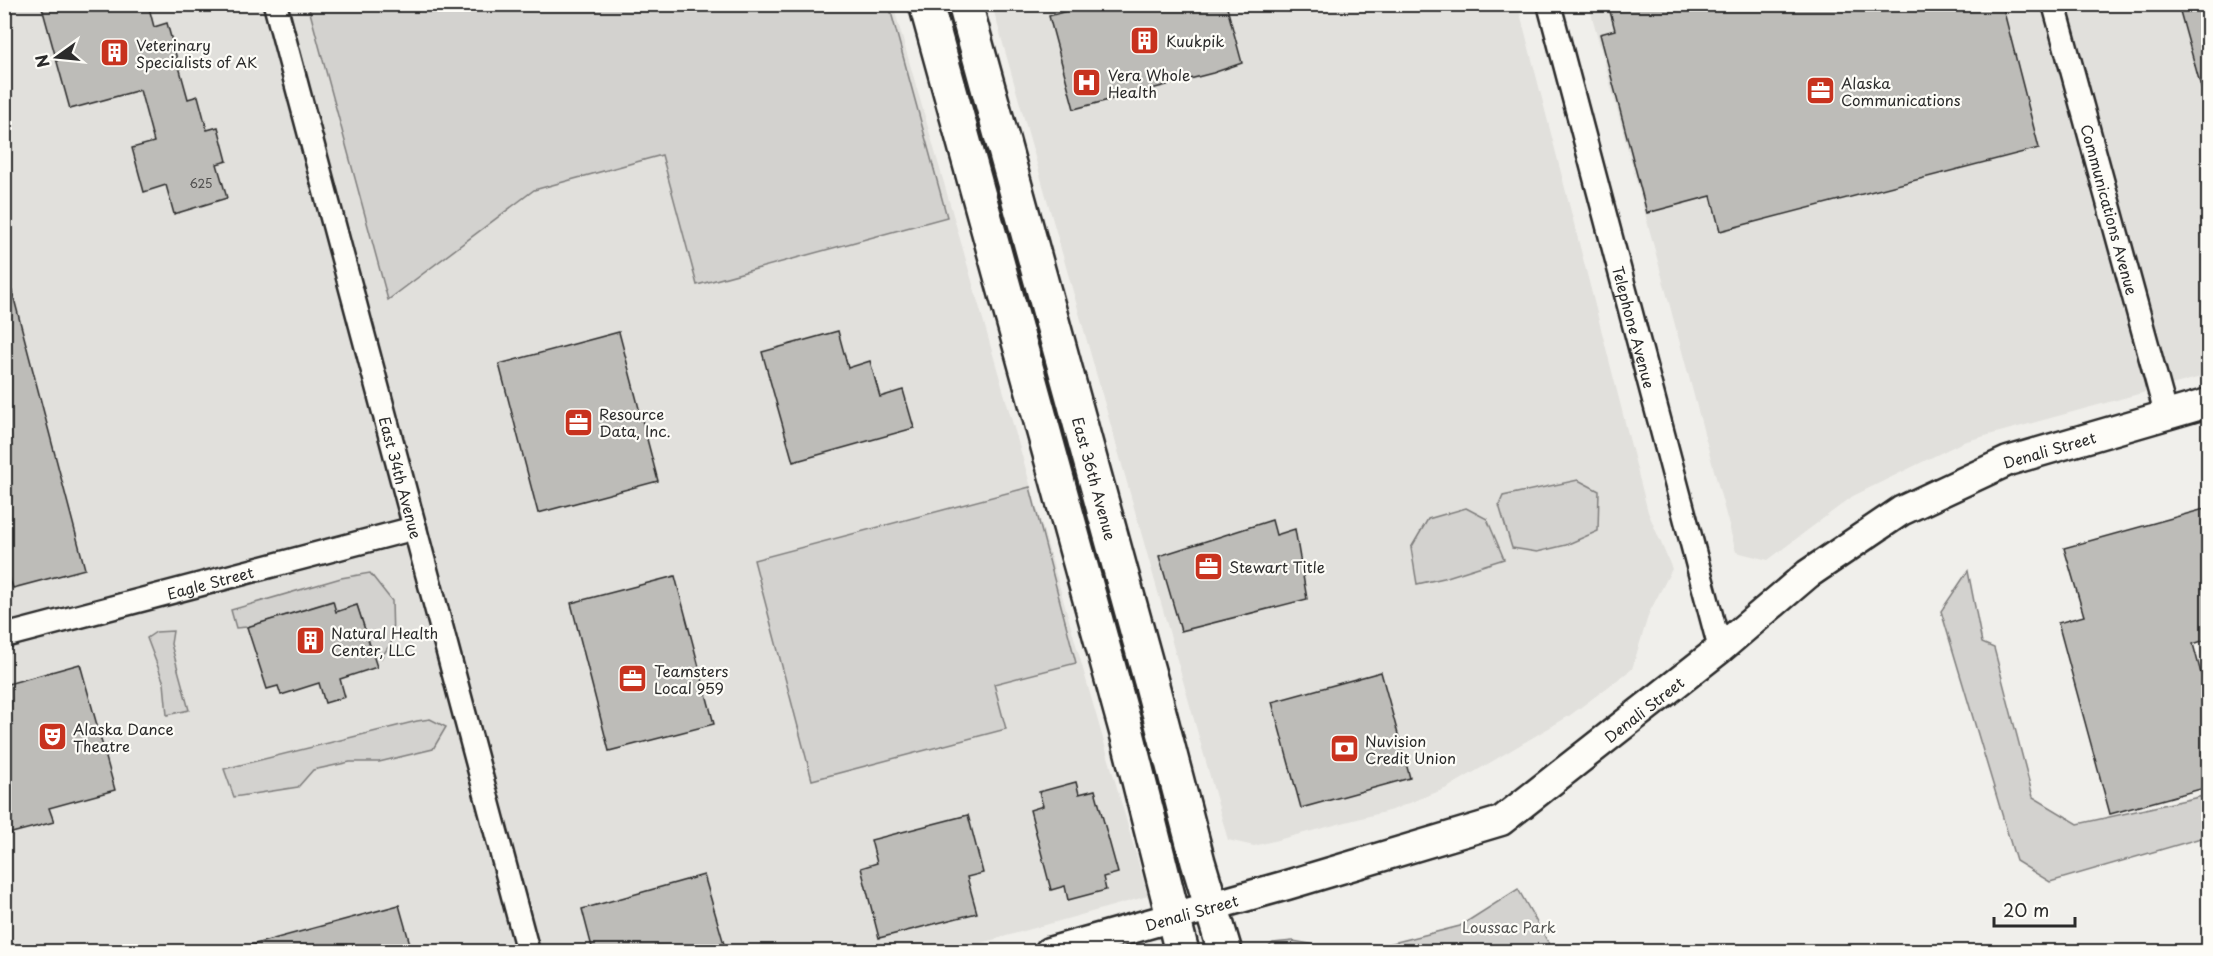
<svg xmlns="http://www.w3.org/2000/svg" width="2213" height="956" font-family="'Playpen Sans',sans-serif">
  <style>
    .built { fill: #e1e0dc }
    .green { fill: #d3d2cf; stroke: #7f7e7d; stroke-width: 1.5 }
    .building { fill: #bdbcb8; stroke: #2b2b2b; stroke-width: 1.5 }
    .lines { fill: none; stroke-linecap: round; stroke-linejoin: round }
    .minor-casing { stroke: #2b2b2b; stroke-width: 27 }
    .tertiary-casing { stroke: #2b2b2b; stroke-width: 33 }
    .secondary-casing { stroke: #2b2b2b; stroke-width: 38 }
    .minor { stroke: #fdfcf7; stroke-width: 22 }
    .tertiary { stroke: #fdfcf7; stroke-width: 28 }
    .secondary { stroke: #fdfcf7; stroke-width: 33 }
    .labels { text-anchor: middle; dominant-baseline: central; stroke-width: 4.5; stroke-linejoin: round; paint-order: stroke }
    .number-label { font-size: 12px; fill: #504f4e }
    .poi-label { font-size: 15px; fill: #2b2b2b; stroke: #fdfcf7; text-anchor: start }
    .street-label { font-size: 15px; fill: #2b2b2b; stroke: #fdfcf7 }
    .park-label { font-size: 15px; fill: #555554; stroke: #fdfcf7 }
  </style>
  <rect width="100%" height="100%" fill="#f0efeb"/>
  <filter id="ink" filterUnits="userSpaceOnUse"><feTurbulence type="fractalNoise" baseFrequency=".0167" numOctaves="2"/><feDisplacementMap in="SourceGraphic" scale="12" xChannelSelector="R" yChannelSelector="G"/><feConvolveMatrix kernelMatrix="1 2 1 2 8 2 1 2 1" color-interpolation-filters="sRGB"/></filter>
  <g filter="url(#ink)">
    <g class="built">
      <polygon points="5,5 893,5 1148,896 953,951 5,952"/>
      <polygon points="992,5 1518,5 1648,512 1672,569 1649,613 1632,669 1569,716 1447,788 1392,810 1254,846 1228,840"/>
      <polygon points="1589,5 2208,5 2208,375 1963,442 1853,496 1768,560 1736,552"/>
    </g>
    <g class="green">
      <polygon points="308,5 889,5 947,217 697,285 662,155 534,190 388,300"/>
      <polygon points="1578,480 1599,491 1598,531 1566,545 1537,552 1512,548 1499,505 1503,496"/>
      <polygon points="1030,487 1076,663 994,684 1006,729 812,780 754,560"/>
      <polygon points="1466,508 1487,519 1504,559 1444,578 1417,584 1411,548 1428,519"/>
      <polygon points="1968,571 1982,643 1994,648 2033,797 2078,824 2208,795 2208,836 2050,882 2016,861 1941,611"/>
      <polygon points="370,573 392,601 393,640 381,658 373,655 357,605 336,612 332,601 247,627 236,628 231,610 341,578"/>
      <polygon points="173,631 171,644 189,710 167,715 164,683 147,638 156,632"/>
      <polygon points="430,719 446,727 433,749 379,762 350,762 313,770 298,787 234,797 224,769 417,721"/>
      <polygon points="1518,889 1553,951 1361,951 1460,926"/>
      <polygon points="1293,941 1310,944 1329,951 1264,951 1273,943"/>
    </g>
    <g class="building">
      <polygon points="41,4 148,4 154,27 167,23 188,99 198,96 207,130 218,127 227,161 217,164 227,198 174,214 166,185 144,192 132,148 154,142 140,90 70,109"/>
      <polygon points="1091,4 1226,4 1242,63 1213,73 1074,109 1049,16"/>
      <polygon points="1608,4 2002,4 2039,148 1720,231 1711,196 1647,213 1600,34 1615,30"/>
      <polygon points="2178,4 2208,4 2208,90 2202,91"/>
      <polygon points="12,291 85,569 13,588 10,579 4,581 4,292"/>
      <polygon points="838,331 848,368 870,361 880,397 903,390 914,428 793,462 762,352"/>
      <polygon points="619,332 658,481 538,513 499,364"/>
      <polygon points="2208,508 2208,639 2193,644 2208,699 2208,787 2110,814 2058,623 2084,616 2064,548"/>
      <polygon points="1272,520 1276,535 1295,529 1307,599 1181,631 1159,556"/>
      <polygon points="675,576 714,724 609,751 571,603"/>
      <polygon points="333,601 336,612 357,605 377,667 340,679 345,697 325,703 319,683 281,695 278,686 267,689 247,627"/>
      <polygon points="80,664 115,790 49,808 54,822 4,835 4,685"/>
      <polygon points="1381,672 1410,778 1301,808 1272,702"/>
      <polygon points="1076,782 1079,794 1095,790 1118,873 1103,877 1106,890 1068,900 1065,886 1051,890 1030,810 1043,806 1039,792"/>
      <polygon points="968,815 983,873 967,877 977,913 879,938 861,868 877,863 871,840"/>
      <polygon points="704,875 726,951 593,951 582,909"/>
      <polygon points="399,905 412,951 252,951 251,945"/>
    </g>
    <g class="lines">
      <defs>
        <g id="minor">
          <path id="s1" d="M275 4 528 952"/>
          <path id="s2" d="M1549 4 1720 649"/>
          <path id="s3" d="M2054 4 2166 414"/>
          <path id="s4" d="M4 636 415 528"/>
        </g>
        <g id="tertiary">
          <path id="s5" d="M1049 952 1287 885 1501 821 1720 649 1808 574 1901 511 2008 461 2208 403"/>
        </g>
        <g id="secondary">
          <polyline points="926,4 1128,737 1182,952"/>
          <path id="s6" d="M965 4 1153 689 1198 862 1225 952"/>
        </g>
      </defs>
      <use href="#minor" class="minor-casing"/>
      <use href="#tertiary" class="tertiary-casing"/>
      <use href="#secondary" class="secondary-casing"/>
      <use href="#minor" class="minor"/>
      <use href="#tertiary" class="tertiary"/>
      <use href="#secondary" class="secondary"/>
    </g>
  </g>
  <defs>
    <symbol id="building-square" viewBox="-11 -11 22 22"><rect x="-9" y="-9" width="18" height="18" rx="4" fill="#c8321e" stroke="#fdfcf7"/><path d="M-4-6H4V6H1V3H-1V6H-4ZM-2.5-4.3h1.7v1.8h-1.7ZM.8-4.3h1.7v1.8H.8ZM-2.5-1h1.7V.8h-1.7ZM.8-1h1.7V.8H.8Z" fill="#fff"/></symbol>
    <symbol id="hospital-square" viewBox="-11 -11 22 22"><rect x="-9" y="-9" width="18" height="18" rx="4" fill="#c8321e" stroke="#fdfcf7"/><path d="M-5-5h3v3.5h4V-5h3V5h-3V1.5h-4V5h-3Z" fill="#fff"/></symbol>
    <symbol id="office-square" viewBox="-11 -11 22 22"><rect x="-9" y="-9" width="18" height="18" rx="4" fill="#c8321e" stroke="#fdfcf7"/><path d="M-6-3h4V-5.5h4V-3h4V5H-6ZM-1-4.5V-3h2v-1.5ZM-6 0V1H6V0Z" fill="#fff"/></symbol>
    <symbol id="theatre-square" viewBox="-11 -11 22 22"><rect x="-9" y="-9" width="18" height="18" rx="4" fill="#c8321e" stroke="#fdfcf7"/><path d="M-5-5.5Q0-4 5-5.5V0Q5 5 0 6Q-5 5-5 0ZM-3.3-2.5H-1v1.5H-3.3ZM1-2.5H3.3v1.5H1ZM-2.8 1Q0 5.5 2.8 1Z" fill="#fff"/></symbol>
    <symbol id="bank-square" viewBox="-11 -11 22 22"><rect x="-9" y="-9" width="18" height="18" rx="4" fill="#c8321e" stroke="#fdfcf7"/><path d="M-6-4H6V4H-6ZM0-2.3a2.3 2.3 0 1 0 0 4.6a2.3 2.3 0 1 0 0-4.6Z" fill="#fff"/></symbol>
  </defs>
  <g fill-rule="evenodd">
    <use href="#building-square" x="1128" y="24" width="33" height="33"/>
    <use href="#building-square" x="98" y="36" width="33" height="33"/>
    <use href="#hospital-square" x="1070" y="66" width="33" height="33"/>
    <use href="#office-square" x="1804" y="74" width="33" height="33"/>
    <use href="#office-square" x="562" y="406" width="33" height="33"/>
    <use href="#office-square" x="1192" y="550" width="33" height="33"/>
    <use href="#building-square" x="294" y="624" width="33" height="33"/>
    <use href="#office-square" x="616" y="662" width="33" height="33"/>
    <use href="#theatre-square" x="36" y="720" width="33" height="33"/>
    <use href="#bank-square" x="1328" y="732" width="33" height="33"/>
  </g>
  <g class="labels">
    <g class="number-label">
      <text x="201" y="183">625</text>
    </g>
    <g class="poi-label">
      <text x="1166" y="40">Kuukpik</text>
      <text x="136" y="44">Veterinary<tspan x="136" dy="17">Specialists of AK</tspan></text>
      <text x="1108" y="74">Vera Whole<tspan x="1108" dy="17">Health</tspan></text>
      <text x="1841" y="82">Alaska<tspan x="1841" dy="17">Communications</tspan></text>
      <text x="599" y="413">Resource<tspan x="599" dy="17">Data, Inc.</tspan></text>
      <text x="1229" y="566">Stewart Title</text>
      <text x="331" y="632">Natural Health<tspan x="331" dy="17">Center, LLC</tspan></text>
      <text x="654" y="670">Teamsters<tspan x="654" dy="17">Local 959</tspan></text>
      <text x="73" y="728">Alaska Dance<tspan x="73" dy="17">Theatre</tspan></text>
      <text x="1365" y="740">Nuvision<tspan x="1365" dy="17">Credit Union</tspan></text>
    </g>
    <g class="street-label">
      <text stroke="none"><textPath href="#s3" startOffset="213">Communications Avenue</textPath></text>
      <text stroke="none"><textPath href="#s2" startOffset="334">Telephone Avenue</textPath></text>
      <text stroke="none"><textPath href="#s5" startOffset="1138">Denali Street</textPath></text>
      <text stroke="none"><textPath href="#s1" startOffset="490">East 34th Avenue</textPath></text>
      <text stroke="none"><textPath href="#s6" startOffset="492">East 36th Avenue</textPath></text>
      <text stroke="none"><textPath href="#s4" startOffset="213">Eagle Street</textPath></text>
      <text stroke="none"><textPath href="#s5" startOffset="652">Denali Street</textPath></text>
      <text stroke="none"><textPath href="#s5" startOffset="148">Denali Street</textPath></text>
    </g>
    <g class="park-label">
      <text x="1509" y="926">Loussac Park</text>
    </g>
  </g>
  <rect width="2213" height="956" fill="none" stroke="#fdfcf7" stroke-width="24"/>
  <rect x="12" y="12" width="2189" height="932" fill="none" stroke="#2b2b2b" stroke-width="2" filter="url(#ink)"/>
  <g transform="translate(57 57) rotate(255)" stroke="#fdfcf7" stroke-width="4.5" paint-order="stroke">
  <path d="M0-4.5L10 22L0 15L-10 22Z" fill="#2b2b2b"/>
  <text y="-9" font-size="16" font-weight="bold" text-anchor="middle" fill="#2b2b2b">N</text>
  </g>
  <path d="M1994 917v9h81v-9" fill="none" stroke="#2b2b2b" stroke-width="3"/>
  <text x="2003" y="917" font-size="18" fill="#2b2b2b" stroke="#fdfcf7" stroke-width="4.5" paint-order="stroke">20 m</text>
</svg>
